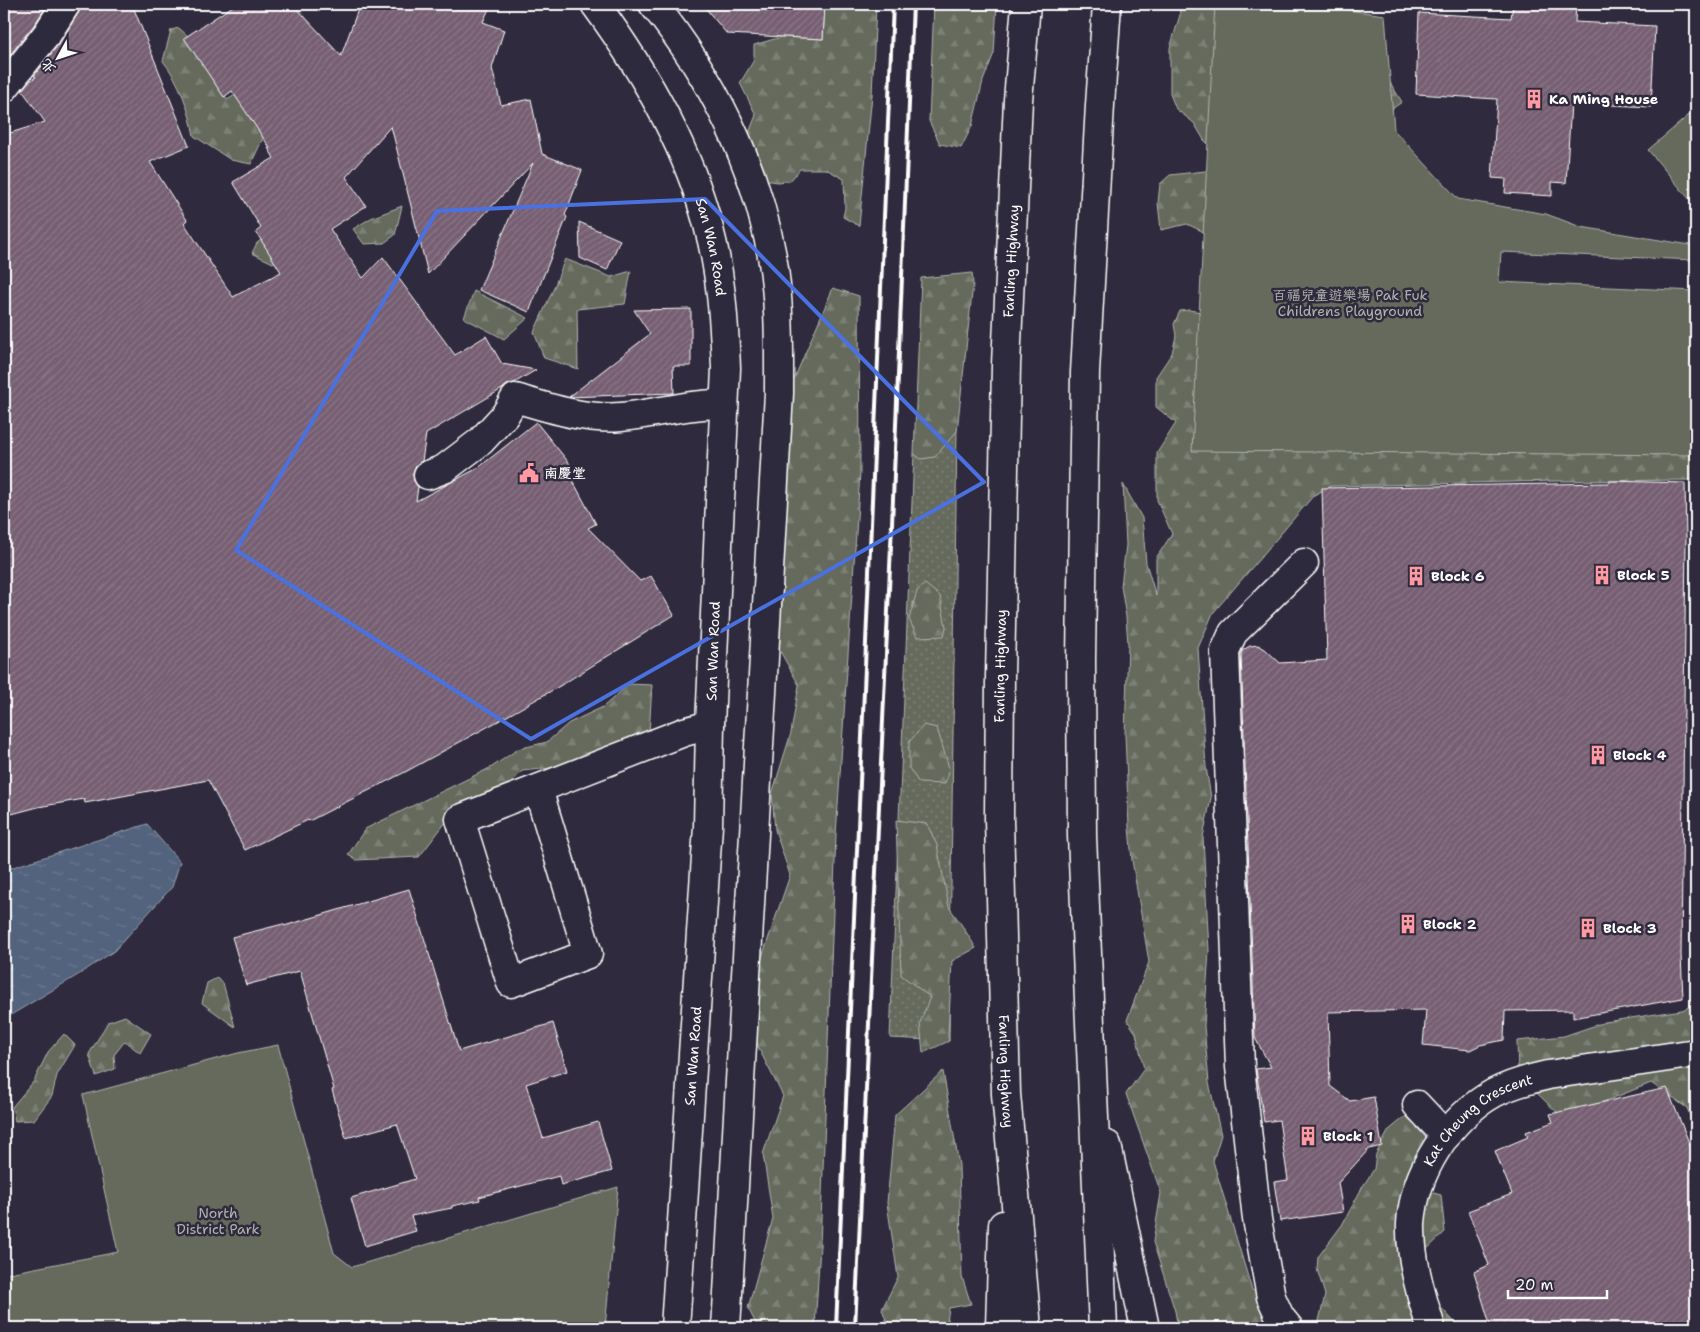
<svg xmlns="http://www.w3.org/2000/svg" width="1700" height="1332" font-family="'Shantell Sans','LXGW WenKai TC',sans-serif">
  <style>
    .grass { fill: url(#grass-dots); stroke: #b2b5ae }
    .forest { fill: url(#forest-firs); stroke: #b2b5ae }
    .green { fill: #656b5d; stroke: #b2b5ae }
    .water { fill: url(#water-ripples); stroke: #97a1b1 }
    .building { fill: url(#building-hatch); stroke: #fff }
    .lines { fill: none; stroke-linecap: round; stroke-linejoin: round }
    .minor-casing { stroke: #fff; stroke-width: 31 }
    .highway-casing { stroke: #fff; stroke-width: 31 }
    .minor { stroke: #2f2a3d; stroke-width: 28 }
    .highway { stroke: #2f2a3d; stroke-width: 28 }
    .rail { stroke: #fff; stroke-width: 4 }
    .marked { fill: none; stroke: #4a71e0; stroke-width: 4; stroke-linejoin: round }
    .labels { text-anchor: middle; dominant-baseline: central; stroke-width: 5; stroke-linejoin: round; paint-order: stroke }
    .poi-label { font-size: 14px; font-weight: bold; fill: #fff; stroke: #2f2a3d; text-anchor: start }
    .street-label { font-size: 14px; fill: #fff; stroke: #2f2a3d }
    .park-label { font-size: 14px; fill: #b2b5ae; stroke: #2f2a3d }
  </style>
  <defs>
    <pattern id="grass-dots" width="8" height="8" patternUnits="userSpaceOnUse" patternTransform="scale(1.25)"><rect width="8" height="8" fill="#656b5d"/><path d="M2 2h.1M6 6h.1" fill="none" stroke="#7c8175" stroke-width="1.8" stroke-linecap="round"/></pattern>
    <pattern id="forest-firs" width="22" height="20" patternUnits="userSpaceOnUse" patternTransform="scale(1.25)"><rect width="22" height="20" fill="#656b5d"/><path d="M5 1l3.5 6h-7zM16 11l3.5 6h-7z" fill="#7c8175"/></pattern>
    <pattern id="water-ripples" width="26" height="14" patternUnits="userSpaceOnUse" patternTransform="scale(1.25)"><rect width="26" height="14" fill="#52637d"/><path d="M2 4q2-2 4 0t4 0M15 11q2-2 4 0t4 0" fill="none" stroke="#6c7a90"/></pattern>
    <pattern id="building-hatch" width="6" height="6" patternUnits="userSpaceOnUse" patternTransform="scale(1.25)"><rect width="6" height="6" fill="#765e72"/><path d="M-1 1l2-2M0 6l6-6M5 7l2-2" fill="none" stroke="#8b7687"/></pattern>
  </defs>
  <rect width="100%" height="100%" fill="#2f2a3d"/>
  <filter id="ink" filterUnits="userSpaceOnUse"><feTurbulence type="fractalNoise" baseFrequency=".02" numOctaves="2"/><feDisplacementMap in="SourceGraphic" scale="10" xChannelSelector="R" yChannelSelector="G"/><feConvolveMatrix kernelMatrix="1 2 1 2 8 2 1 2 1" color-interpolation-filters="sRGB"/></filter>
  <g filter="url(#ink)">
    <polygon class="grass" points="957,426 949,1041 890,1038 914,454"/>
    <g class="forest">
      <polygon points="825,4 876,4 872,95 859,226 843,217 845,208 844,179 826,169 800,169 790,181 777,182 766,180 747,138 756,115 740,83 754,60 754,45 781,37 823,39"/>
      <polygon points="934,4 997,4 994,53 983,81 972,126 961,148 940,144 929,121"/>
      <polygon points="1179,4 1341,4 1362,12 1375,58 1402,102 1369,124 1215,151 1204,140 1194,123 1176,109 1170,94 1170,48 1180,15"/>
      <path d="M179 28 201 48 220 82 227 100 264 78 270 123 251 164 231 160 194 136C190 112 179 80 163 61L171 30Z"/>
      <polygon points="1214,170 1210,235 1187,224 1161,230 1158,203 1160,184 1170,175"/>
      <polygon points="402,206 395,235 384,243 364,244 353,229 371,218"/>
      <polygon points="281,226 311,235 273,263 252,253 257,243"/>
      <polygon points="565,259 611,277 631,271 625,304 577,309 578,369 544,358 534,332 553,290"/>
      <polygon points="972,273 973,284 957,431 935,457 921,459 914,454 921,278"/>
      <polygon points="833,288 859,296 860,473 836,835 820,1246 815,1328 758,1328 748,1308 773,1218 763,1154 783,1096 759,1049 749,1015 760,963 790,875 775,830 772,794 791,733 799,685 776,644 780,412"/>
      <polygon points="474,291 528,318 504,339 464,318"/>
      <polygon points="1189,310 1214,314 1696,444 1696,480 1557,481 1331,486 1314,495 1213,613 1198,648 1206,767 1211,798 1203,837 1209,951 1204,1026 1209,1083 1221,1135 1213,1161 1252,1290 1275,1297 1275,1328 1178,1328 1175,1311 1153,1242 1161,1193 1126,1094 1144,1069 1136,1033 1127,1020 1149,962 1132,860 1129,827 1125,735 1128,644 1126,617 1121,586 1126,545 1123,484 1142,518 1146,563 1156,596 1156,558 1172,534 1157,500 1157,453 1176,423 1156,407 1156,377 1172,353 1176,336 1174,324 1180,311"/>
      <polygon points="925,584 940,596 946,627 944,636 917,637 909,619 917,591"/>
      <polygon points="629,684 652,685 649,734 561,767 522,771 501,794 446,822 419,857 356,860 348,855 365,829 492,767 518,749 547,742 569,723 603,707"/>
      <polygon points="924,725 937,728 949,768 945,784 919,783 909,768 909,742"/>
      <polygon points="896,820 927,824 937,845 949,907 961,924 976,948 952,961 948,1036 949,1041 923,1053 920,1023 930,997 901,975"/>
      <polygon points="217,978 223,983 235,1027 202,1003 207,983"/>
      <polygon points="1696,1004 1696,1131 1687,1108 1651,1083 1563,1118 1518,1075 1517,1041 1564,1036 1605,1022 1682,1010"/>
      <polygon points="125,1016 151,1034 140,1053 125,1041 114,1055 115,1069 96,1076 89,1054 108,1022"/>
      <polygon points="64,1034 75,1045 57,1075 52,1096 34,1120 15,1121 12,1107 34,1081 48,1052"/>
      <polygon points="943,1071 959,1165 962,1277 971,1304 949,1308 947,1322 978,1325 978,1328 889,1328 882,1309 898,1277 887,1203 895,1115"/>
      <polygon points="1406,1116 1430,1142 1422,1190 1441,1195 1445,1232 1425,1251 1434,1300 1460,1328 1324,1328 1318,1325 1325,1295 1317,1269 1318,1257 1342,1225 1363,1186 1374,1169 1376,1154 1389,1130"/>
    </g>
    <g class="green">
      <polygon points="1215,4 1278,4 1327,7 1385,15 1394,130 1458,199 1546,214 1581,227 1696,246 1696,260 1501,252 1499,282 1696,291 1696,455 1192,451"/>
      <polygon points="1696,109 1696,207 1648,150"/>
      <polygon points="278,1045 334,1253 352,1267 618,1187 605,1328 4,1328 4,1274 118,1252 83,1095 238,1053"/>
    </g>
    <polygon class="water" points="147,824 180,862 172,887 114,951 78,975 4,1019 4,870"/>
    <g class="building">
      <polygon points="4,4 48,4 34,25 9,56 4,52"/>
      <polygon points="81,4 132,4 189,146 150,162 187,220 184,223 233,297 281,272 256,232 261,228 233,182 274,158 268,148 270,148 232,91 224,97 184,38 236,4 293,4 341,56 360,4 491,4 483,22 504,30 492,68 501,105 531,99 542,154 582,170 565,215 567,217 529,312 479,290 533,163 428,274 391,126 346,177 366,206 330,229 363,278 383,257 455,355 486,336 502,364 536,370 514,383 507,385 502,389 426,434 422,461 416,465 413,473 414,481 418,487 416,501 478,468 536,422 570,464 566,468 596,524 588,528 640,581 651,576 674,615 558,687 500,720 407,771 309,821 308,820 245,850 208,780 85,803 84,799 38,807 4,816 4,666 10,665 4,643 4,135 45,122 22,90 28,82 36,77 34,76 60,42 79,12"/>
      <polygon points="702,4 825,4 823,39 727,34"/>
      <polygon points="1513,4 1576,4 1575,22 1655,26 1651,107 1571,103 1566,183 1552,182 1552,196 1505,193 1506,179 1492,178 1497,99 1416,94 1419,13 1511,18"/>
      <polygon points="579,222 620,240 607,270 580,258"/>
      <polygon points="691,309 691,366 673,366 674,393 569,397 650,334 634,310"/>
      <polygon points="1610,481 1685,483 1686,541 1681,955 1683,998 1573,1018 1573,1010 1505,1011 1504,1040 1480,1045 1470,1050 1423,1045 1426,1010 1328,1012 1330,1086 1350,1101 1374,1097 1382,1146 1369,1149 1338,1183 1343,1212 1280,1221 1274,1182 1288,1180 1279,1120 1264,1122 1256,1069 1271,1067 1255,1038 1241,654 1243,650 1250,646 1258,645 1265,649 1280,663 1327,660 1322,488 1609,483"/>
      <polygon points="409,889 459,1051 553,1023 567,1071 526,1084 543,1138 598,1122 612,1171 561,1185 559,1176 479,1197 480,1200 452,1206 452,1208 411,1216 416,1231 365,1246 351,1198 415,1179 397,1124 346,1138 332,1090 334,1089 300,971 246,985 232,937 283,924 284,926"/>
      <polygon points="1667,1088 1696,1160 1696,1328 1491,1328 1474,1272 1489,1265 1468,1211 1512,1194 1495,1151 1528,1137 1526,1132 1553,1122 1550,1114"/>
    </g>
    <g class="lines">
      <defs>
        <g id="minor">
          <path id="s1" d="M595 4C644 71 687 145 708 225 721 272 724 320 726 368L710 725 708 826 675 1328"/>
          <path d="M653 4C712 77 755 163 772 256 780 301 779 347 779 393L726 1328"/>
          <polyline points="4,88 47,34 66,4"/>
          <path d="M428 475 444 469 481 441 505 415 515 398C550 408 584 420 621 417 656 414 689 403 724 404"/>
          <polyline points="538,789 588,954 511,983 460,819 684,732 710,725"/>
          <polyline points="1417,1105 1446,1136"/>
          <polyline points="1289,1328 1280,1317 1271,1297 1257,1219 1240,1067 1225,651 1233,633 1304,563"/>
          <path id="s2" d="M1431 1328C1421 1294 1410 1259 1411 1224 1414 1172 1449 1118 1494 1093 1511 1084 1530 1079 1548 1075L1696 1053"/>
        </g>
        <g id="highway">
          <path id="s3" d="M1026 4 1018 100 1006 365 1000 677 999 819 1006 1094 1027 1328"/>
          <polyline points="1107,1145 1145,1328"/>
          <polyline points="1000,1328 1003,1225"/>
          <polyline points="1103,1328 1082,836 1081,660 1085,372 1100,105 1107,4"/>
        </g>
      </defs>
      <use href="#minor" class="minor-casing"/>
      <use href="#highway" class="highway-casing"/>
      <use href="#minor" class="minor"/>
      <use href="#highway" class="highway"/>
      <g class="rail">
        <polyline points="836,1328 863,714 893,4"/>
        <polyline points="855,1328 892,524 913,4"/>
      </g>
    </g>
  </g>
  <path class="marked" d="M705 199 984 482 531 739 236 550 437 211Z"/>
  <defs>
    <symbol id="building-bare" viewBox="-9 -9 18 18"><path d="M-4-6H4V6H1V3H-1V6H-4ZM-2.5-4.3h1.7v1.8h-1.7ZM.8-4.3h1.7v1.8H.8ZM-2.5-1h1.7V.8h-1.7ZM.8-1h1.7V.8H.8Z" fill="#ff9aa2" stroke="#2f2a3d" stroke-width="2.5" paint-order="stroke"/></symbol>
    <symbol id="civic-bare" viewBox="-9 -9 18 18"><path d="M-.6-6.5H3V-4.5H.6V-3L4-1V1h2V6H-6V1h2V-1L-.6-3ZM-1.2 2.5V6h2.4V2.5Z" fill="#ff9aa2" stroke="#2f2a3d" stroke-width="2.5" paint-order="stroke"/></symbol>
  </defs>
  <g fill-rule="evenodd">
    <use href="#building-bare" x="1520" y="85" width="28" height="28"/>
    <use href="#civic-bare" x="515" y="459" width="28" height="28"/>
    <use href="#building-bare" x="1588" y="561" width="28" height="28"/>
    <use href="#building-bare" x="1402" y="562" width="28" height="28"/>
    <use href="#building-bare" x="1584" y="741" width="28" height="28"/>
    <use href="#building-bare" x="1394" y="910" width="28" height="28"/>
    <use href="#building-bare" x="1574" y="914" width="28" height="28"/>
    <use href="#building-bare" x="1294" y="1122" width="28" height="28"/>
  </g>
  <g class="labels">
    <g class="poi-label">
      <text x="1549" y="99">Ka Ming House</text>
      <text x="544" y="473">南慶堂</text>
      <text x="1617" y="575">Block 5</text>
      <text x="1431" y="576">Block 6</text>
      <text x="1613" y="755">Block 4</text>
      <text x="1423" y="924">Block 2</text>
      <text x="1603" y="928">Block 3</text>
      <text x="1323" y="1136">Block 1</text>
    </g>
    <g class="street-label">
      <text stroke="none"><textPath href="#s1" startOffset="272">San Wan Road</textPath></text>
      <text transform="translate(1011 261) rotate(-87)">Fanling Highway</text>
      <text transform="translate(713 651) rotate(-88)">San Wan Road</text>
      <text transform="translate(1000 666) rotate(-89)">Fanling Highway</text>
      <text transform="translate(693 1056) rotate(-86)">San Wan Road</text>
      <text stroke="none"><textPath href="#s3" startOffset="1068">Fanling Highway</textPath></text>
      <text stroke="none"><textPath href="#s2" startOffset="238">Kat Cheung Crescent</textPath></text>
    </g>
    <g class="park-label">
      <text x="1350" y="295">百福兒童遊樂場 Pak Fuk<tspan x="1350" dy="16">Childrens Playground</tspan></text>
      <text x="218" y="1213">North<tspan x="218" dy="16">District Park</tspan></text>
    </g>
  </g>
  <rect width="1700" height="1332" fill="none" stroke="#2f2a3d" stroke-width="20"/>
  <rect x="10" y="10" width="1680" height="1312" fill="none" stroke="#fff" stroke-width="2" filter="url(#ink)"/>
  <g transform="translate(58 58) rotate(230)" stroke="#2f2a3d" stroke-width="4" paint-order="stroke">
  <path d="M0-4L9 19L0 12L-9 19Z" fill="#ffffff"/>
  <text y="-8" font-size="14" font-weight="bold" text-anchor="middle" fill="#ffffff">北</text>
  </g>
  <path d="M1508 1290v8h99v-8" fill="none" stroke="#ffffff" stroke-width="2.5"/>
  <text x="1515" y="1290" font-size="15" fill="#ffffff" stroke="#2f2a3d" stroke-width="4" paint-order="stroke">20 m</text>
</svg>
